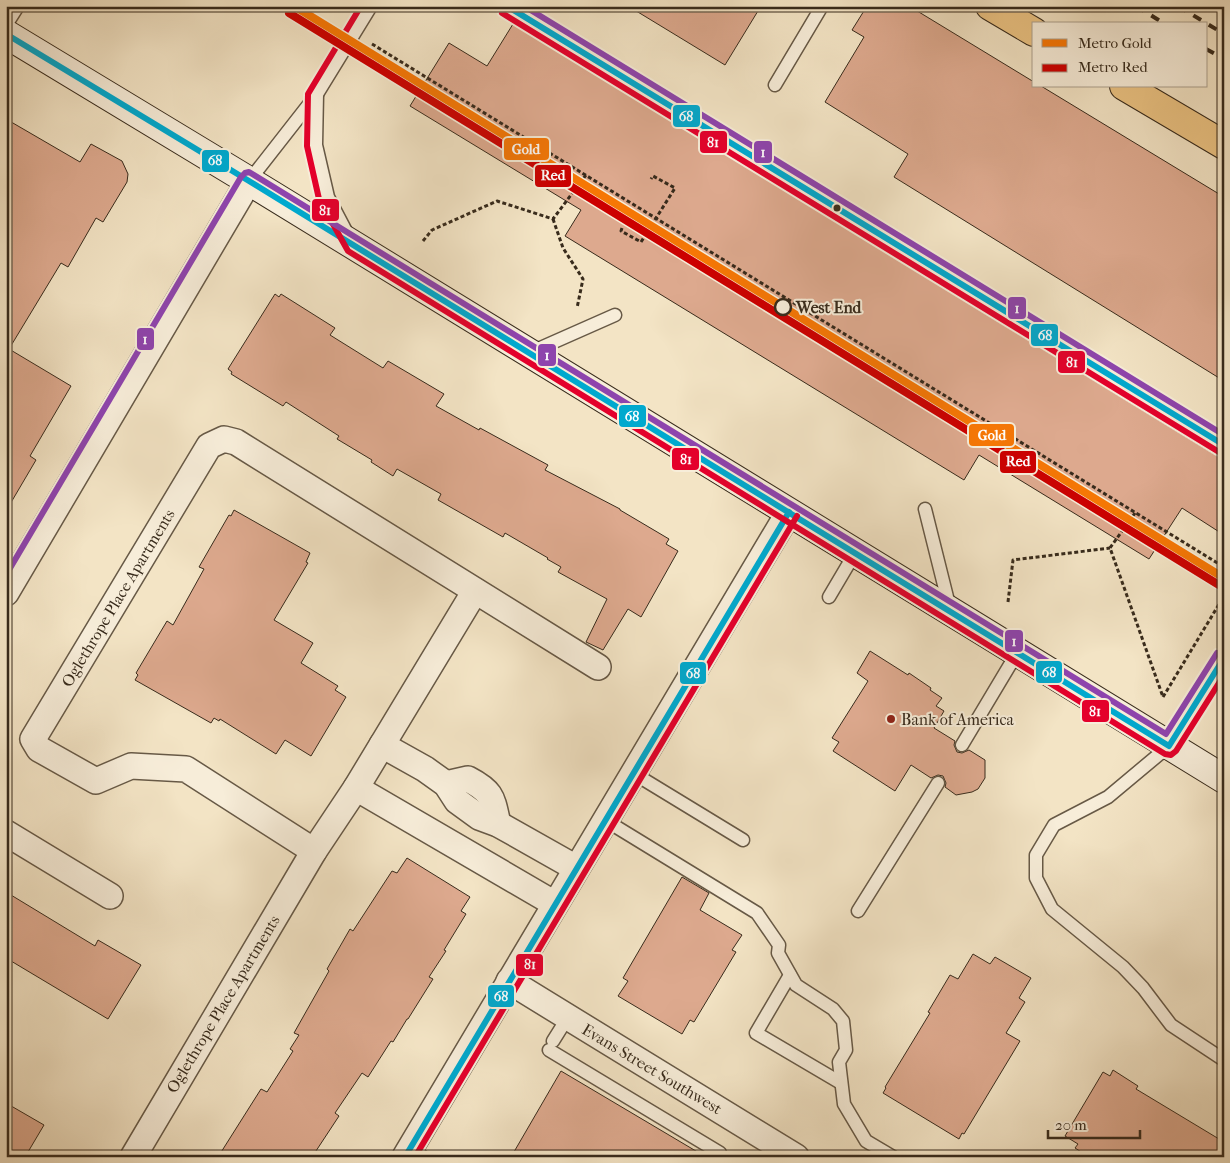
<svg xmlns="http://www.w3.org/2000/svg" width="1230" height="1163" font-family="'IM FELL French Canon',serif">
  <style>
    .building { fill: #dda98e; stroke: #382b1c }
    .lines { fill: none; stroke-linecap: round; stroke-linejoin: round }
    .lane-casing { stroke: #675946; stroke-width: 15 }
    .street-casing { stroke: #675946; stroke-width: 28 }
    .secondary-casing { stroke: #382b1c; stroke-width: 30 }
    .primary-casing { stroke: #382b1c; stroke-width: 30 }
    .path { stroke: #382b1c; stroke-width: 3; stroke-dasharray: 4 2.5; stroke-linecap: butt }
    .lane { stroke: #f7edd9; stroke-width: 12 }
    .street { stroke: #f7edd9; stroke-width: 25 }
    .secondary { stroke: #f7edd9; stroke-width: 28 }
    .primary { stroke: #eac282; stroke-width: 28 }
    .rail { stroke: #382b1c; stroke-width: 4; stroke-dasharray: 9 9; stroke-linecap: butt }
    .bus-1-casing { stroke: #f7edd9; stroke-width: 10 }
    .bus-2-casing { stroke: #f7edd9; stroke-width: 10 }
    .bus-3-casing { stroke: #f7edd9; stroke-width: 10 }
    .bus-1 { stroke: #00a9ce; stroke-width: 6 }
    .bus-2 { stroke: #e4002b; stroke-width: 6 }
    .bus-3 { stroke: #8e44ad; stroke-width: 6 }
    .metro-1-casing { stroke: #f7edd9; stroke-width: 11 }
    .metro-2-casing { stroke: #f7edd9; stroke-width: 11 }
    .metro-1 { stroke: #f67705; stroke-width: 8 }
    .metro-2 { stroke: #c00; stroke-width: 8 }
    .bus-dot { fill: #382b1c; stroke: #f7edd9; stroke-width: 2 }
    .stop-dot { fill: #f7edd9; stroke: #382b1c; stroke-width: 2.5 }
    .poi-dot { fill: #8f2418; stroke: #f7edd9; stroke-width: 2 }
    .labels { text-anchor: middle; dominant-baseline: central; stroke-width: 4; stroke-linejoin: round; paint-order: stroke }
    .stop-label { font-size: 16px; font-weight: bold; fill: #382b1c; stroke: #f7edd9; text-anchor: start }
    .street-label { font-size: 16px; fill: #382b1c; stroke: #f7edd9 }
    .poi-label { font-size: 16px; fill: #382b1c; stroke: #f7edd9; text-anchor: start }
    .line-badge { stroke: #f7edd9; stroke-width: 2 }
    .badge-label { font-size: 14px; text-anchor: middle; font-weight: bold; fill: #fff }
  </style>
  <rect width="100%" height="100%" fill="#f3e4c5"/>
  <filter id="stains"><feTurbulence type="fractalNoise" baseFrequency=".004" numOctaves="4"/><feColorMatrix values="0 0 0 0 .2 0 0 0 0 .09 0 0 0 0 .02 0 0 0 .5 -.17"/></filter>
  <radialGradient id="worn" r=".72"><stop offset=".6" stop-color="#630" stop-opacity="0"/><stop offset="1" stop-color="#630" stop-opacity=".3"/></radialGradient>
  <g class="building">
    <polygon points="628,6 761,6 725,65"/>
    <polygon points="867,6 909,6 1034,82 1034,86 1041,86 1224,197 1224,381 894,177 908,154 825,102 864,37 852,30"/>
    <polygon points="513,24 1224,460 1224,535 1182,508 1149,559 979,455 964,480 565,236 581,210 410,106 449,43 487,66"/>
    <polygon points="6,119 80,162 91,144 122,161 128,174 127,182 103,222 96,218 68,267 61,263 9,349 71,386 30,456 36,460 6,511"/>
    <polygon points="275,294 279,297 281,294 335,328 330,335 383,368 388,361 444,394 436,406 479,430 480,428 548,465 545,470 620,509 620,510 669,539 666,544 678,551 641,617 628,609 603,650 586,642 607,599 558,572 561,567 547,559 548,558 505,533 503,537 438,500 441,494 397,469 393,476 371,462 372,460 337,439 339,436 286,402 283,406 231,374 232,372 228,369"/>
    <polygon points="234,510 310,553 306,562 308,563 274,620 313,643 301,663 338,686 335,690 346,697 311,756 285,740 276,754 220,719 219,721 214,718 211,723 135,680 138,675 136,673 167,621 173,625 204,569 199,567 229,515 231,516"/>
    <polygon points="870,651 908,675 909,673 931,688 930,690 942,698 936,706 944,711 934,728 955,741 954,745 957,752 962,753 969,750 985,760 985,778 978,789 972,792 956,795 945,787 946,783 943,776 938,775 931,778 911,765 895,791 833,751 839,742 832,738 868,681 857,673"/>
    <polygon points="407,858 470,897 461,911 466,914 444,950 446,951 429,977 433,979 408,1019 407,1019 393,1042 391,1041 368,1077 362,1073 335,1113 339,1116 312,1157 218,1157 261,1089 267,1092 293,1051 290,1049 299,1035 294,1033 329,971 327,969 350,929 353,931 392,871 397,873"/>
    <polygon points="682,877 709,893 700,910 742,935 732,950 736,952 694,1022 690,1020 682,1034 618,996 628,981 623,978"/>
    <polygon points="6,892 95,946 98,940 141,965 108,1019 6,958"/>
    <polygon points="973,954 990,964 995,957 1031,978 1019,998 1025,1002 1006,1033 1020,1041 964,1134 962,1133 959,1139 883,1093 886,1088 885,1087 930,1013 928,1012 950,975 958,979"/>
    <polygon points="1113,1070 1138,1086 1136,1089 1224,1142 1224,1157 1089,1157 1075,1148 1078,1144 1065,1136 1103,1072 1110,1076"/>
    <polygon points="561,1071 706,1157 511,1157"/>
    <polygon points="6,1103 44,1125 25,1157 6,1157"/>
  </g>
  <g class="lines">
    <defs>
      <g id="lane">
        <polyline points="507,6 1224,445"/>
        <polyline points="6,25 18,6"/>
        <polyline points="775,85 822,6"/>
        <polyline points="317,94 316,145 328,197 348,235"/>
        <polyline points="249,181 317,94 371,6"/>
        <polyline points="529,353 615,315"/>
        <polyline points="925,509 950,609"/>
        <polyline points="829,597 855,553"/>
        <polyline points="1224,658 1169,746 1108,797 1054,825 1036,855 1036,878 1052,909 1123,967 1143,988 1171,1025 1224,1060"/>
        <polyline points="962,745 1017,653"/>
        <polyline points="633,773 743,840"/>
        <polyline points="605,820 757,913 779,945 778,953 796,985 833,1009 843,1021 846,1050 839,1062 844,1104 866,1141 893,1157"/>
        <polyline points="858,911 938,783"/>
        <polyline points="790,975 756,1033 841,1083"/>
        <polyline points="553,1041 568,1017"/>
        <polyline points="549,1050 720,1153"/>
        <polyline points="410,1149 423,1157"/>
      </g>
      <g id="street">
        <polyline points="6,593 249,181"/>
        <polyline points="382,745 425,769 446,784 457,801 479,817 498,824 576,868"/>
        <path d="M446 784 468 779C493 792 492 798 498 824"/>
        <polyline points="356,788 555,904"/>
        <polyline points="6,833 110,896"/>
        <polyline points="314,851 186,769 131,766 96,781 39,749 33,739 209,446 224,439 236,442 598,667"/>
        <polyline points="509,981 796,1157"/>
        <polyline points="133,1157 314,851 356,788 475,591"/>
        <polyline points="405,1157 789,512"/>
      </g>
      <polyline id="secondary" points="6,34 249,181 1224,779"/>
      <g id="primary">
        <polyline points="990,6 1034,32"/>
        <polyline points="1124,86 1224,145"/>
      </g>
    </defs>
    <use href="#lane" class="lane-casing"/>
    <use href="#street" class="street-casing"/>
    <use href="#secondary" class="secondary-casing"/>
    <use href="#primary" class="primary-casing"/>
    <g class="path">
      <polyline points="372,44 1224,567"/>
      <polyline points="553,219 563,248 583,279 577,308"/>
      <polyline points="622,228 621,231 641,242 675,188 653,176 651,179"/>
      <polyline points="423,241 432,230 497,201 553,219 586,175"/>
      <polyline points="1135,513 1110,548 1163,697"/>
      <polyline points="1008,602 1013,560 1110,548"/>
      <polyline points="1163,697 1224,596"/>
    </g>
    <use href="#lane" class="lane"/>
    <use href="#street" class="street"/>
    <use href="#secondary" class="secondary"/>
    <use href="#primary" class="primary"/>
    <g class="rail">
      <polyline points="1136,6 1165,24"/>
      <polyline points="1178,6 1224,34"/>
      <polyline points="1216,6 1224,11"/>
      <polyline points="1206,49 1224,59"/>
    </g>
    <defs>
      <g id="bus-1">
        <polyline points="507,6 1224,445"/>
        <polyline points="6,34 249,181 1169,746 1224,658"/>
        <polyline points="405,1157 789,512"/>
      </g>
      <g id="bus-2">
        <polyline points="361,6 308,94 307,146 319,199 348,251 1165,754 1171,755 1176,751 1224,675"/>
        <polyline points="502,13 1219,452"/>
        <polyline points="415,1157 797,516"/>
      </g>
      <g id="bus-3">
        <polyline points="524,6 1224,435"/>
        <polyline points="6,575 241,177 245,173 249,172 1166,734 1217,653"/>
      </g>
    </defs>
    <use href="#bus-1" class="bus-1-casing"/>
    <use href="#bus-2" class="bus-2-casing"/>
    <use href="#bus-3" class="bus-3-casing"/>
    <use href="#bus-1" class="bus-1"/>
    <use href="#bus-2" class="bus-2"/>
    <use href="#bus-3" class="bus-3"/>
    <defs>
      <polyline id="metro-1" points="294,6 1224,578"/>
      <polyline id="metro-2" points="289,13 1219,585"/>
    </defs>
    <use href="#metro-1" class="metro-1-casing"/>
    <use href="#metro-2" class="metro-2-casing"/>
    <use href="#metro-1" class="metro-1"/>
    <use href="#metro-2" class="metro-2"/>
  </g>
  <circle class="bus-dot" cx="837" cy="208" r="4.5"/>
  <circle class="stop-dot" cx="783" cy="307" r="8"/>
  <circle class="poi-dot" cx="891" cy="719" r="5"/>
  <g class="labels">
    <g class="stop-label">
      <text x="796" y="307">West End</text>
    </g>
    <g class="street-label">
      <text transform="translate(118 598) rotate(-59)">Oglethrope Place Apartments</text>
      <text transform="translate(223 1004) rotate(-59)">Oglethrope Place Apartments</text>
      <text transform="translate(652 1069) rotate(31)">Evans Street Southwest</text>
    </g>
    <g class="poi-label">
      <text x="901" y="719">Bank of America</text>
    </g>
  </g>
  <g class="line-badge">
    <rect x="672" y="104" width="29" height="24" rx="5" fill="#00a9ce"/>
    <rect x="699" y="130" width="29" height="24" rx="5" fill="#e4002b"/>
    <rect x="503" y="137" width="47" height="24" rx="5" fill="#f67705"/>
    <rect x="753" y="140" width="20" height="24" rx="5" fill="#8e44ad"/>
    <rect x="201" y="149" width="29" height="24" rx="5" fill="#00a9ce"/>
    <rect x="534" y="164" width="38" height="24" rx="5" fill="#c00"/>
    <rect x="311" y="198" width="29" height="24" rx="5" fill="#e4002b"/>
    <rect x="1007" y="296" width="20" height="24" rx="5" fill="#8e44ad"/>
    <rect x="1030" y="323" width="29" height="24" rx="5" fill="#00a9ce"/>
    <rect x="136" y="327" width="19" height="24" rx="5" fill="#8e44ad"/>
    <rect x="537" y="343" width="20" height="24" rx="5" fill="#8e44ad"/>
    <rect x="1057" y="350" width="29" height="24" rx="5" fill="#e4002b"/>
    <rect x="618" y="404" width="29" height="24" rx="5" fill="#00a9ce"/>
    <rect x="968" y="423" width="47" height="24" rx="5" fill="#f67705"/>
    <rect x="671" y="447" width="29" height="24" rx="5" fill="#e4002b"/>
    <rect x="999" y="450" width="38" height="24" rx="5" fill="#c00"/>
    <rect x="1004" y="629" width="20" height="24" rx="5" fill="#8e44ad"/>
    <rect x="1035" y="660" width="28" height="24" rx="5" fill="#00a9ce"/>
    <rect x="679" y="661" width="28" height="24" rx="5" fill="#00a9ce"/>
    <rect x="1081" y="699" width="29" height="24" rx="5" fill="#e4002b"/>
    <rect x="515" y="953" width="29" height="24" rx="5" fill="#e4002b"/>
    <rect x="487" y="984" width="28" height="24" rx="5" fill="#00a9ce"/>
  </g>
  <g class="badge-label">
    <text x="686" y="121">68</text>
    <text x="713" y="147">81</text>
    <text x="526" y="154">Gold</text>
    <text x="763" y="157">1</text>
    <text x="215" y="165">68</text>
    <text x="553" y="180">Red</text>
    <text x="325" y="215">81</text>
    <text x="1017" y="313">1</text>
    <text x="1045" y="340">68</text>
    <text x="145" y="344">1</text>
    <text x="547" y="360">1</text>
    <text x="1072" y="367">81</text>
    <text x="632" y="421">68</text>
    <text x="992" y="440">Gold</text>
    <text x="686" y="464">81</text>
    <text x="1018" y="466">Red</text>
    <text x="1014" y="646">1</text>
    <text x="1049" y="677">68</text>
    <text x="693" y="678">68</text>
    <text x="1095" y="716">81</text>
    <text x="530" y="969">81</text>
    <text x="501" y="1001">68</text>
  </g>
  <rect width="1230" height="1163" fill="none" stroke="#f3e4c5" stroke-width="25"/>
  <rect x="8" y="8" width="1215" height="1148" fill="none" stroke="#382b1c" stroke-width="2.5"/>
  <rect x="12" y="12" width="1205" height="1138" fill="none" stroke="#382b1c"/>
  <rect x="1032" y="22" width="175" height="65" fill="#f7edd9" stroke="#ab9f8d"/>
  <rect x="1042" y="39" width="25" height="8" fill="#f67705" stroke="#ab9f8d"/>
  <text x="1078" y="48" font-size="15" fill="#382b1c">Metro Gold</text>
  <rect x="1042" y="64" width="25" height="8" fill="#cc0000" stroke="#ab9f8d"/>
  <text x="1078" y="72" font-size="15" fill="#382b1c">Metro Red</text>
  <path d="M1048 1130v8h92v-8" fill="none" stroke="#382b1c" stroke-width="2.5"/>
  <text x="1055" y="1130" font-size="15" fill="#382b1c" stroke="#f7edd9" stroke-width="4" paint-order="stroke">20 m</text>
  <rect width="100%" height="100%" filter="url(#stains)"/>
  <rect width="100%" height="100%" fill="url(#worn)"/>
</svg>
